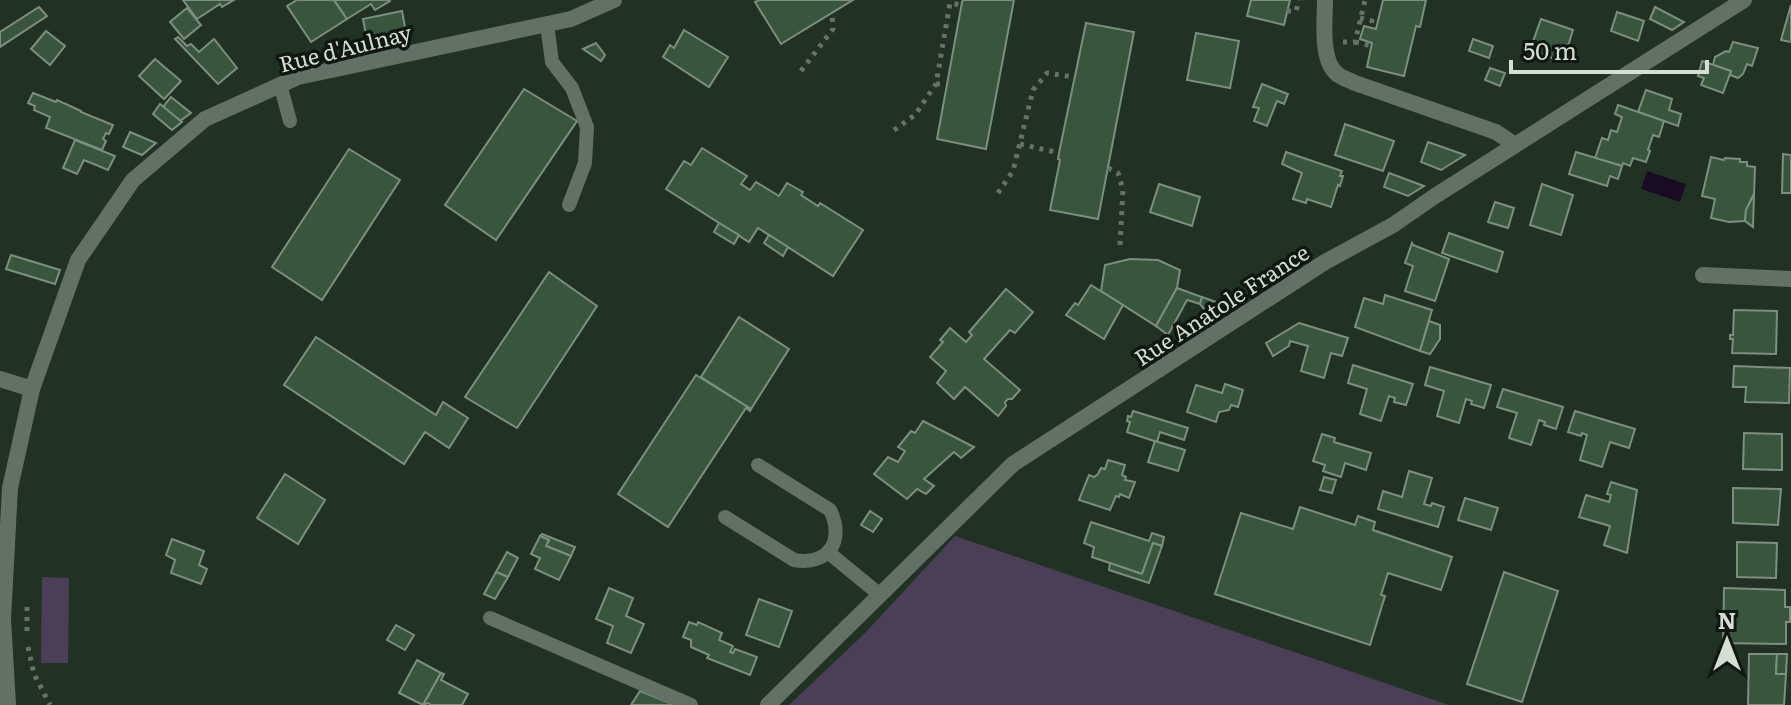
<svg xmlns="http://www.w3.org/2000/svg" width="1791" height="705" font-family="Literata,serif">
  <style>
    .green { fill: #4b3f57 }
    .water { fill: #1a0c25 }
    .building { fill: #39553e; stroke: #7c8f7f; stroke-width: 2 }
    .lines { fill: none; stroke-linecap: round; stroke-linejoin: round }
    .path { stroke: #647267; stroke-width: 5; stroke-dasharray: 4 6; stroke-linecap: butt }
    .lane { stroke: #637065; stroke-width: 14 }
    .street { stroke: #637065; stroke-width: 16 }
    .labels { text-anchor: middle; dominant-baseline: central; stroke-width: 7; stroke-linejoin: round; paint-order: stroke }
    .street-label { font-size: 22px; fill: #d4ded5; stroke: #101711 }
  </style>
  <rect width="100%" height="100%" fill="#213124"/>
  <g class="green">
    <polygon points="955,536 1449,705 789,705 865,633"/>
    <polygon points="42,577 69,578 68,663 41,663"/>
  </g>
  <polygon class="water" points="1647,171 1686,184 1680,202 1641,189"/>
  <g class="building">
    <polygon points="183,0 234,0 222,7 220,4 197,19"/>
    <polygon points="297,0 334,0 347,19 311,42 287,6"/>
    <polygon points="334,0 389,0 390,1 375,10 371,4 347,19"/>
    <polygon points="759,0 853,0 781,44 755,2"/>
    <polygon points="963,0 1014,0 986,149 937,139 962,2"/>
    <polygon points="1251,0 1290,0 1284,25 1247,16"/>
    <polygon points="1383,0 1426,0 1420,27 1416,26 1404,76 1367,67 1372,43 1360,39 1364,26 1376,29"/>
    <polygon points="1791,5 1791,42 1781,40"/>
    <polygon points="39,7 47,16 0,47 0,32"/>
    <polygon points="1655,7 1684,22 1672,30 1650,19"/>
    <polygon points="187,8 201,25 184,39 170,22"/>
    <polygon points="402,11 407,38 368,45 363,19"/>
    <polygon points="1617,12 1644,21 1638,41 1611,31"/>
    <polygon points="1541,19 1573,30 1563,62 1530,50"/>
    <polygon points="1086,23 1134,32 1098,219 1050,210 1060,160 1058,159 1059,153"/>
    <polygon points="684,30 728,57 709,87 663,57 670,45 674,48"/>
    <polygon points="46,31 65,46 50,65 31,49"/>
    <polygon points="1196,33 1239,41 1230,88 1187,80"/>
    <polygon points="178,37 187,46 191,44 199,52 214,39 237,68 218,84 175,39"/>
    <polygon points="1473,39 1493,46 1489,58 1469,51"/>
    <polygon points="1733,42 1758,48 1752,66 1747,64 1743,74 1738,78 1730,75 1731,71 1713,65 1715,57 1726,51 1729,52"/>
    <polygon points="596,43 605,55 601,61 583,49"/>
    <polygon points="155,59 181,81 164,99 139,76"/>
    <polygon points="1702,61 1731,71 1723,93 1701,85 1704,78 1698,76"/>
    <polygon points="1490,68 1505,73 1500,86 1485,80"/>
    <polygon points="1262,84 1288,94 1284,104 1277,101 1267,126 1254,121 1259,108 1253,107"/>
    <polygon points="524,89 577,121 496,240 445,205"/>
    <polygon points="1646,90 1672,99 1669,110 1681,114 1678,126 1638,112"/>
    <polygon points="33,93 56,102 57,100 81,111 81,112 113,125 109,134 106,133 103,139 106,141 102,150 46,128 50,117 34,110 35,106 28,103"/>
    <polygon points="171,97 191,113 180,121 163,107"/>
    <polygon points="160,104 182,122 172,130 153,114"/>
    <polygon points="1618,105 1664,121 1659,137 1653,135 1648,150 1650,151 1646,162 1633,158 1630,166 1623,163 1622,166 1595,158 1602,138 1608,140 1611,130 1617,132 1622,117 1615,114"/>
    <polygon points="1345,124 1394,141 1383,171 1335,155"/>
    <polygon points="130,132 156,143 142,155 123,147"/>
    <polygon points="75,140 115,156 108,170 84,160 77,174 63,168"/>
    <polygon points="1428,142 1465,155 1441,170 1421,162"/>
    <polygon points="702,148 747,176 741,184 750,190 756,182 779,196 787,183 803,192 801,195 818,206 820,203 863,230 833,276 758,228 749,242 666,189 684,161 691,165"/>
    <polygon points="349,149 400,180 322,300 272,267"/>
    <polygon points="1286,152 1342,171 1340,176 1343,176 1340,186 1338,185 1331,207 1307,199 1306,203 1293,199 1302,173 1282,164"/>
    <polygon points="1576,152 1622,166 1618,179 1610,176 1607,186 1569,174"/>
    <polygon points="1783,154 1791,155 1791,193 1782,193"/>
    <polygon points="1711,157 1724,160 1725,158 1740,159 1740,162 1747,162 1747,166 1755,167 1754,194 1746,210 1745,221 1729,222 1711,218 1715,199 1702,196"/>
    <polygon points="1389,173 1424,186 1408,196 1384,187"/>
    <polygon points="1159,184 1200,197 1192,226 1150,212"/>
    <polygon points="1542,184 1573,195 1561,235 1530,225"/>
    <polygon points="1754,194 1753,227 1745,221 1746,210"/>
    <polygon points="1495,202 1514,208 1508,228 1488,222"/>
    <polygon points="719,223 739,235 734,244 714,232"/>
    <polygon points="1449,233 1503,252 1497,272 1442,253"/>
    <polygon points="769,235 788,247 783,256 764,243"/>
    <polygon points="1412,243 1413,245 1449,259 1435,301 1405,291 1413,266 1405,263"/>
    <polygon points="11,255 60,270 55,284 6,269"/>
    <polygon points="1130,259 1158,260 1180,270 1177,288 1156,326 1101,291 1105,265"/>
    <polygon points="549,272 597,306 517,428 465,397"/>
    <polygon points="1091,285 1123,305 1104,339 1066,315 1075,303 1078,305"/>
    <polygon points="1177,288 1202,297 1200,304 1187,300 1168,335 1156,326"/>
    <polygon points="1006,289 1033,312 1015,333 1010,330 984,359 1020,390 1012,399 1008,399 1005,402 1006,406 998,416 965,387 954,399 937,383 946,371 930,357 943,342 940,340 950,328 966,342 972,335 969,332"/>
    <polygon points="1385,295 1432,310 1420,351 1355,327 1364,298 1383,304"/>
    <polygon points="1202,297 1230,307 1206,321 1203,317 1208,314 1200,304"/>
    <polygon points="1734,310 1777,311 1776,354 1732,353 1733,339 1730,339 1730,335 1733,335"/>
    <polygon points="739,317 789,349 751,409 701,377"/>
    <polygon points="1429,321 1440,325 1440,339 1430,354 1420,351"/>
    <polygon points="1299,323 1348,338 1342,356 1331,353 1324,378 1301,371 1308,346 1290,341 1289,346 1273,356 1266,343"/>
    <polygon points="316,337 436,415 443,402 468,418 449,448 425,432 404,464 284,385"/>
    <polygon points="1353,365 1413,384 1406,405 1394,402 1395,398 1389,396 1381,421 1360,414 1367,389 1348,383"/>
    <polygon points="1734,366 1790,368 1789,403 1745,402 1746,387 1733,387"/>
    <polygon points="1430,367 1491,385 1484,408 1471,404 1472,401 1466,399 1459,423 1437,416 1444,391 1425,385"/>
    <polygon points="696,375 751,409 750,411 746,408 668,527 618,494"/>
    <polygon points="1225,384 1243,390 1238,407 1231,405 1229,410 1219,412 1216,422 1187,412 1196,385 1222,393"/>
    <polygon points="1503,389 1563,407 1556,429 1544,425 1545,422 1539,420 1531,445 1509,438 1517,413 1497,407"/>
    <polygon points="1133,411 1188,428 1184,440 1160,432 1157,442 1127,432 1130,422 1127,421 1128,416 1131,417"/>
    <polygon points="1575,411 1635,429 1629,448 1610,442 1602,467 1580,460 1587,435 1582,433 1581,436 1568,432"/>
    <polygon points="923,421 974,447 961,458 954,452 924,479 934,486 926,494 917,489 907,499 874,474 888,457 898,462 905,451 898,447 911,431 915,433"/>
    <polygon points="1744,433 1782,434 1782,470 1743,469"/>
    <polygon points="1322,434 1335,438 1334,442 1371,453 1366,470 1345,463 1341,477 1323,471 1325,465 1313,461"/>
    <polygon points="1155,441 1185,450 1178,471 1148,462"/>
    <polygon points="1108,460 1125,465 1122,475 1126,477 1125,480 1135,482 1129,498 1120,494 1119,497 1116,496 1110,510 1079,500 1089,475 1094,477 1098,474 1101,468 1105,469"/>
    <polygon points="1409,471 1432,478 1424,504 1431,506 1432,503 1444,507 1438,527 1378,509 1383,491 1402,497"/>
    <polygon points="285,474 325,500 298,544 257,518"/>
    <polygon points="1324,477 1336,480 1332,493 1320,490"/>
    <polygon points="1611,482 1637,490 1627,553 1604,545 1610,526 1579,517 1586,495 1609,502 1611,495 1607,494"/>
    <polygon points="1733,488 1781,489 1778,525 1733,523"/>
    <polygon points="1465,498 1498,508 1491,530 1458,520"/>
    <polygon points="1300,507 1355,525 1358,516 1375,522 1373,530 1452,557 1441,590 1388,573 1381,595 1385,596 1370,645 1215,594 1241,513 1293,529"/>
    <polygon points="870,511 882,519 873,532 861,525"/>
    <polygon points="1091,522 1149,541 1152,533 1164,537 1162,546 1153,543 1142,574 1092,557 1094,547 1084,543"/>
    <polygon points="542,534 575,547 571,556 546,546 549,540 540,536"/>
    <polygon points="540,536 549,540 546,546 571,556 559,580 535,569 540,558 531,554"/>
    <polygon points="172,539 204,551 199,565 207,569 201,584 171,573 175,560 166,555"/>
    <polygon points="1737,542 1777,543 1776,578 1737,577"/>
    <polygon points="1153,543 1162,546 1149,583 1109,570 1110,563 1142,574"/>
    <polygon points="507,552 518,558 508,577 496,572"/>
    <polygon points="496,572 508,577 495,599 484,594"/>
    <polygon points="1504,572 1558,591 1522,702 1467,684"/>
    <polygon points="609,588 633,598 626,616 644,624 631,653 607,643 613,626 596,619"/>
    <polygon points="1724,588 1785,590 1785,607 1790,607 1790,622 1786,622 1786,644 1723,643"/>
    <polygon points="759,599 792,611 779,647 746,635"/>
    <polygon points="689,622 697,625 698,622 722,633 719,640 733,646 730,652 733,653 735,649 757,657 750,675 707,658 709,655 691,647 691,640 683,637"/>
    <polygon points="396,625 414,635 405,650 387,640"/>
    <polygon points="1749,654 1777,654 1776,674 1786,674 1784,705 1748,705"/>
    <polygon points="1777,654 1787,654 1786,674 1776,674"/>
    <polygon points="417,660 441,673 423,705 399,693"/>
    <polygon points="441,673 444,674 441,680 468,694 462,705 431,705 428,703 423,705"/>
    <polygon points="640,691 675,705 631,705"/>
  </g>
  <g class="lines">
    <g class="path">
      <polyline points="1287,11 1296,11 1299,0"/>
      <polyline points="1360,18 1372,21 1370,28"/>
      <polyline points="1343,42 1355,42 1365,0"/>
      <polyline points="1355,42 1372,46"/>
      <polyline points="801,71 833,29 832,13"/>
      <polyline points="936,84 946,84"/>
      <polyline points="894,130 915,115 936,84 950,3 961,5"/>
      <polyline points="1020,144 1059,153"/>
      <polyline points="1108,168 1118,173 1123,189 1120,245"/>
      <polyline points="998,193 1013,171 1033,90 1047,73 1074,77"/>
      <polyline points="27,607 27,633"/>
      <polyline points="28,647 34,674 50,705"/>
    </g>
    <g class="lane">
      <polyline points="547,24 552,62 572,88 587,127 585,163 569,205"/>
      <polyline points="280,84 290,121"/>
      <path d="M725 517 794 560C829 566 845 540 830 510L758 465"/>
      <polyline points="829,553 879,594"/>
      <polyline points="490,618 691,705"/>
    </g>
    <g class="street">
      <path d="M1325 0C1325 20 1320 60 1337 74 1342 78 1349 80 1355 83L1496 132 1515 145"/>
      <polyline points="1703,275 1791,279"/>
      <polyline points="0,379 32,389"/>
      <polyline points="8,705 3,619 10,488 32,389 78,260 133,180 205,119 298,77 571,19 614,0"/>
      <polyline points="768,705 1013,464 1325,262 1393,225 1435,196 1744,0"/>
    </g>
  </g>
  <g class="labels">
    <g class="street-label">
      <text transform="translate(345 47) rotate(-14)">Rue d'Aulnay</text>
      <text transform="translate(1221 304) rotate(-33)">Rue Anatole France</text>
    </g>
  </g>
  <g transform="translate(1727 641)" stroke="#101711" stroke-width="6" paint-order="stroke">
  <path d="M0-6L14 30L0 20L-14 30Z" fill="#d4ded5"/>
  <text y="-12" font-size="22" font-weight="bold" text-anchor="middle" fill="#d4ded5">N</text>
  </g>
  <path d="M1511 60v12h196v-12" fill="none" stroke="#d4ded5" stroke-width="4"/>
  <text x="1523" y="60" font-size="24" fill="#d4ded5" stroke="#101711" stroke-width="6" paint-order="stroke">50 m</text>
</svg>
